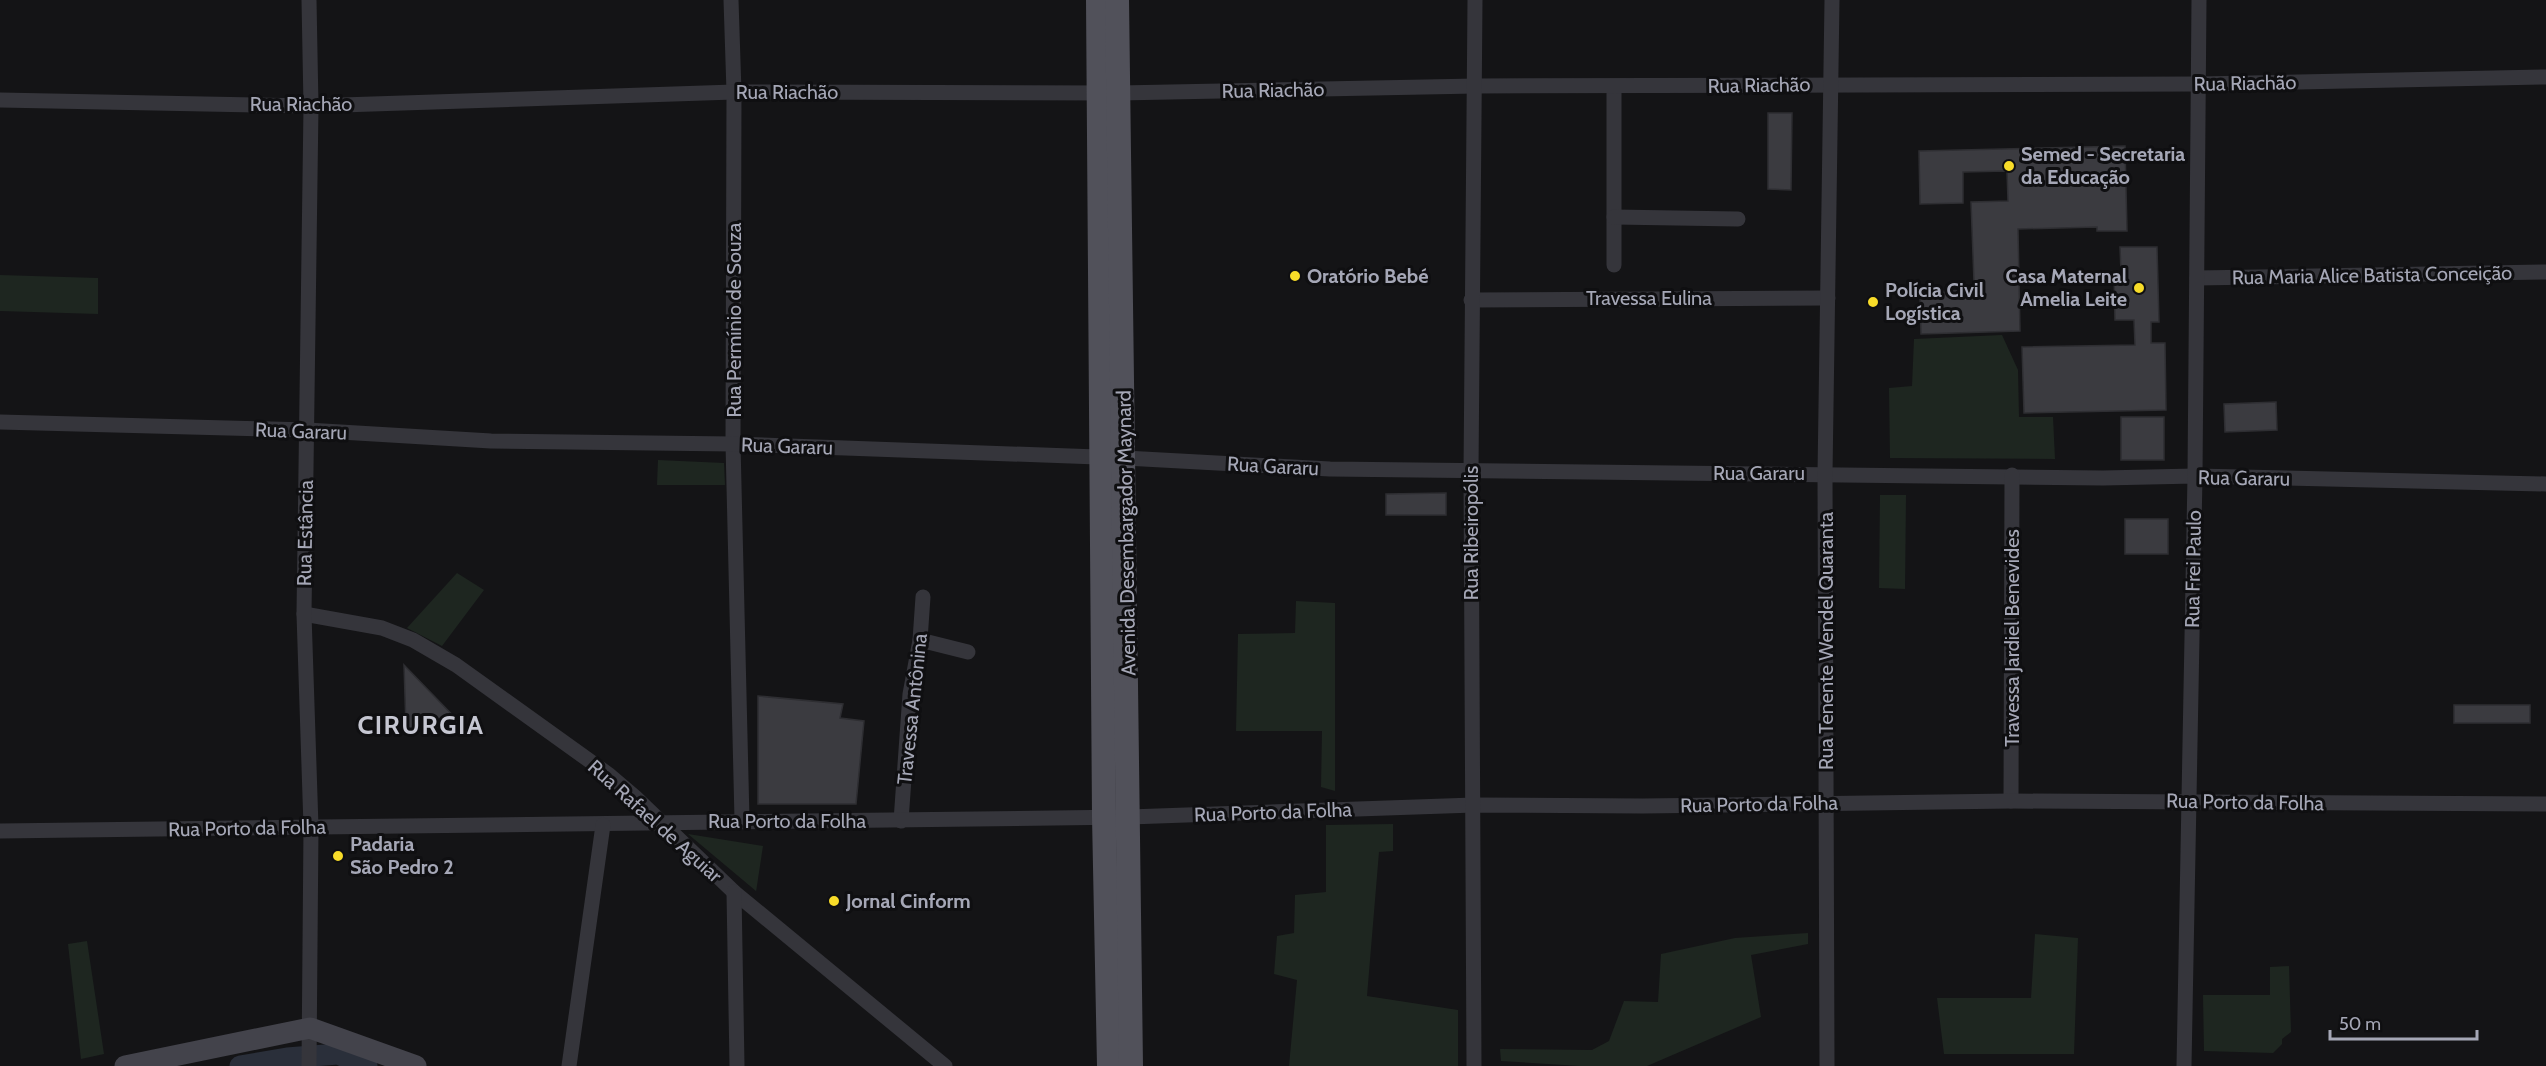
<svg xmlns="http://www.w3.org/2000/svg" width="2546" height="1066" font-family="Cabin,sans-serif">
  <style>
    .green { fill: #1e2620 }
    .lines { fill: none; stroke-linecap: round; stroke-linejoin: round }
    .canal { stroke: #2a2f3a; stroke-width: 21 }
    .building { fill: #3b3b40; stroke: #2e2e32; stroke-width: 1.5 }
    .street { stroke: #35353b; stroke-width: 15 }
    .secondary { stroke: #43434b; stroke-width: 21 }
    .primary { stroke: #51515a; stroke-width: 24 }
    .poi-dot { fill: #f8dc29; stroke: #0f0f11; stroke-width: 2 }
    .labels { text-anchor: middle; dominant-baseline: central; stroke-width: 6; stroke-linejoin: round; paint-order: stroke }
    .street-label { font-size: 20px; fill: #a5a7b6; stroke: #0f0f11 }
    .poi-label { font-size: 20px; font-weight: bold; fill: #a5a7b6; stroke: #0f0f11; text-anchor: start }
    .district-label { font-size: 26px; font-weight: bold; letter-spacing: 1.5px; fill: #c6c7d2; stroke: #0f0f11 }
  </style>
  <rect width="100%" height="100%" fill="#141416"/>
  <g class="green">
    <polygon points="0,275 98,278 98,314 0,311"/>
    <polygon points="2002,335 2018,370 2019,417 2053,417 2055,459 1890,458 1889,388 1912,386 1914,339"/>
    <polygon points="658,460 724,463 725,485 657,485"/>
    <polygon points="1880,495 1906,495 1905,589 1879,588"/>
    <polygon points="457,573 484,590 442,646 407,628"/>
    <polygon points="1296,601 1335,603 1335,791 1321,787 1322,731 1236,731 1238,634 1295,633"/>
    <polygon points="1393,824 1393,851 1379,852 1367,996 1458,1010 1458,1066 1289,1066 1297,980 1274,974 1277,936 1294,933 1295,895 1326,892 1326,825"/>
    <polygon points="688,834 763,846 756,892 756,891"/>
    <polygon points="1808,933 1808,944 1751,955 1761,1017 1647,1066 1580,1066 1501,1061 1500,1049 1592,1050 1609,1041 1624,1001 1658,1002 1661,954 1735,938"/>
    <polygon points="2035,934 2078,938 2074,1054 1944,1054 1937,998 2031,998"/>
    <polygon points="87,941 104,1054 81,1059 68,944"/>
    <polygon points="2289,966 2291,1032 2282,1039 2282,1044 2273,1053 2204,1051 2203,995 2270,995 2270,967"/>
  </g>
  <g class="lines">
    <polyline class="canal" points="240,1066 287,1058 338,1054 367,1066"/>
  </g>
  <g class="building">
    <polygon points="1768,113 1792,113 1791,190 1768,189"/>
    <polygon points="2125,146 2127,231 2097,231 2097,227 2018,229 2020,331 1921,334 1920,292 1984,290 1984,282 1974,282 1971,202 2008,201 2007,171 1963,172 1963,203 1920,204 1919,151"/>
    <polygon points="2120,247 2157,247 2159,322 2151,322 2151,343 2165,343 2166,410 2024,413 2022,347 2135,345 2134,320 2115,320 2114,272 2121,272"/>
    <polygon points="2276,402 2277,430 2225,432 2224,404"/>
    <rect x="2121" y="417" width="43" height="43"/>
    <polygon points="1446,493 1446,515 1386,515 1386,494"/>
    <rect x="2125" y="519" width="43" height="35"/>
    <polygon points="404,665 464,727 406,728"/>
    <polygon points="758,696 843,704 840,718 864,721 856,804 758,804"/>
    <rect x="2454" y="705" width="76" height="18"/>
  </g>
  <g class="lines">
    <g class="street">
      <polyline points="731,0 734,92 733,444 742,820"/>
      <polyline points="1614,87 1614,265"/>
      <polyline points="0,100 311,106 734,92 1119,93 1476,86 2199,84 2546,77"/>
      <polyline points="1614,217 1738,219"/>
      <polyline points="2197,278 2546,272"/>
      <polyline points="1471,300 1828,298"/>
      <polyline points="0,422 307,430 491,441 733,444 1125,458 1330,469 2103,478 2195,476 2546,484"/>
      <polyline points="304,614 382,628 413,640 456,665 608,774 635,797 734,892 945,1066"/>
      <polyline points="920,640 968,652"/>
      <polyline points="2011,801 2012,475"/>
      <polyline points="901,821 910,694 920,640 923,597"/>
      <polyline points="0,831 1129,817 1474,805 1643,806 2011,801 2546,804"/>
      <polyline points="734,892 737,1066"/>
      <polyline points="309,1066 311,827 304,614 311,106 309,0"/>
      <polyline points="569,1066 603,825"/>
      <polyline points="1474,1066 1471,472 1475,0"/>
      <polyline points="1827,1066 1825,474 1832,0"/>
      <polyline points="2184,1066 2195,476 2199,0"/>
    </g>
    <polyline class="secondary" points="125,1066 310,1028 416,1066"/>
    <g class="primary">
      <polyline points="1098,0 1104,817 1109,1066"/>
      <polyline points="1117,0 1131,1066"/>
    </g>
  </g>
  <g class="poi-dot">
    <circle cx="2009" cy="166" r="6"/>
    <circle cx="1295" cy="276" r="6"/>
    <circle cx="2139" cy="288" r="6"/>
    <circle cx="1873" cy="302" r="6"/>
    <circle cx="338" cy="856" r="6"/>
    <circle cx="834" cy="901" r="6"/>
  </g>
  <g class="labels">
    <g class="street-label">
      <text transform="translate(2245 83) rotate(-1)">Rua Riachão</text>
      <text transform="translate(1759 85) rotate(-1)">Rua Riachão</text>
      <text transform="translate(1273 90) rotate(-1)">Rua Riachão</text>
      <text x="787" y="92">Rua Riachão</text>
      <text x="301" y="104">Rua Riachão</text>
      <text transform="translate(2372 275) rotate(-1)">Rua Maria Alice Batista Conceição</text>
      <text x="1649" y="298">Travessa Eulina</text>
      <text transform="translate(734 320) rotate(-90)">Rua Permínio de Souza</text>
      <text transform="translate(301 431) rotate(2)">Rua Gararu</text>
      <text transform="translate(787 446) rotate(2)">Rua Gararu</text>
      <text transform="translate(1273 466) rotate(3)">Rua Gararu</text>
      <text x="1759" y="473">Rua Gararu</text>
      <text transform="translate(2244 478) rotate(1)">Rua Gararu</text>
      <text transform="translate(305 533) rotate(-89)">Rua Estância</text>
      <text transform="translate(1126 533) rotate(-91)">Avenida Desembargador Maynard</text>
      <text transform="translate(1471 533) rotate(-90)">Rua Ribeiropólis</text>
      <text transform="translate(2193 569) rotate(-89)">Rua Frei Paulo</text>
      <text transform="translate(2012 638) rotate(-90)">Travessa Jardiel Benevides</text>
      <text transform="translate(1826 641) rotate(-90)">Rua Tenente Wendel Quaranta</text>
      <text transform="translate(912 709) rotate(-84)">Travessa Antônina</text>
      <text transform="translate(2245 802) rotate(1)">Rua Porto da Folha</text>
      <text transform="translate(1759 804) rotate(-1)">Rua Porto da Folha</text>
      <text transform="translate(1273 812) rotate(-2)">Rua Porto da Folha</text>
      <text transform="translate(655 821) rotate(42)">Rua Rafael de Aguiar</text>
      <text x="787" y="821">Rua Porto da Folha</text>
      <text transform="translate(247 828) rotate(-1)">Rua Porto da Folha</text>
    </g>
    <g class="poi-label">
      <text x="2021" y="154">Semed - Secretaria<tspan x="2021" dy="23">da Educação</tspan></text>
      <text x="1307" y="276">Oratório Bebé</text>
      <text x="2127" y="276" text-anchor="end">Casa Maternal<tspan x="2127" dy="23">Amelia Leite</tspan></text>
      <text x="1885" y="290">Polícia Civil<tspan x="1885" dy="23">Logística</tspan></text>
      <text x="350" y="844">Padaria<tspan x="350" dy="23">São Pedro 2</tspan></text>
      <text x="846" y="901">Jornal Cinform</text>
    </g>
    <g class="district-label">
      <text x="421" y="725">CIRURGIA</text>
    </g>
  </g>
  <path d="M2330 1030v9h147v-9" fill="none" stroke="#a5a7b6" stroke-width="3"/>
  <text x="2339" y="1030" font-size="18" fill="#a5a7b6" stroke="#0f0f11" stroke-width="4.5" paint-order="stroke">50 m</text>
</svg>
